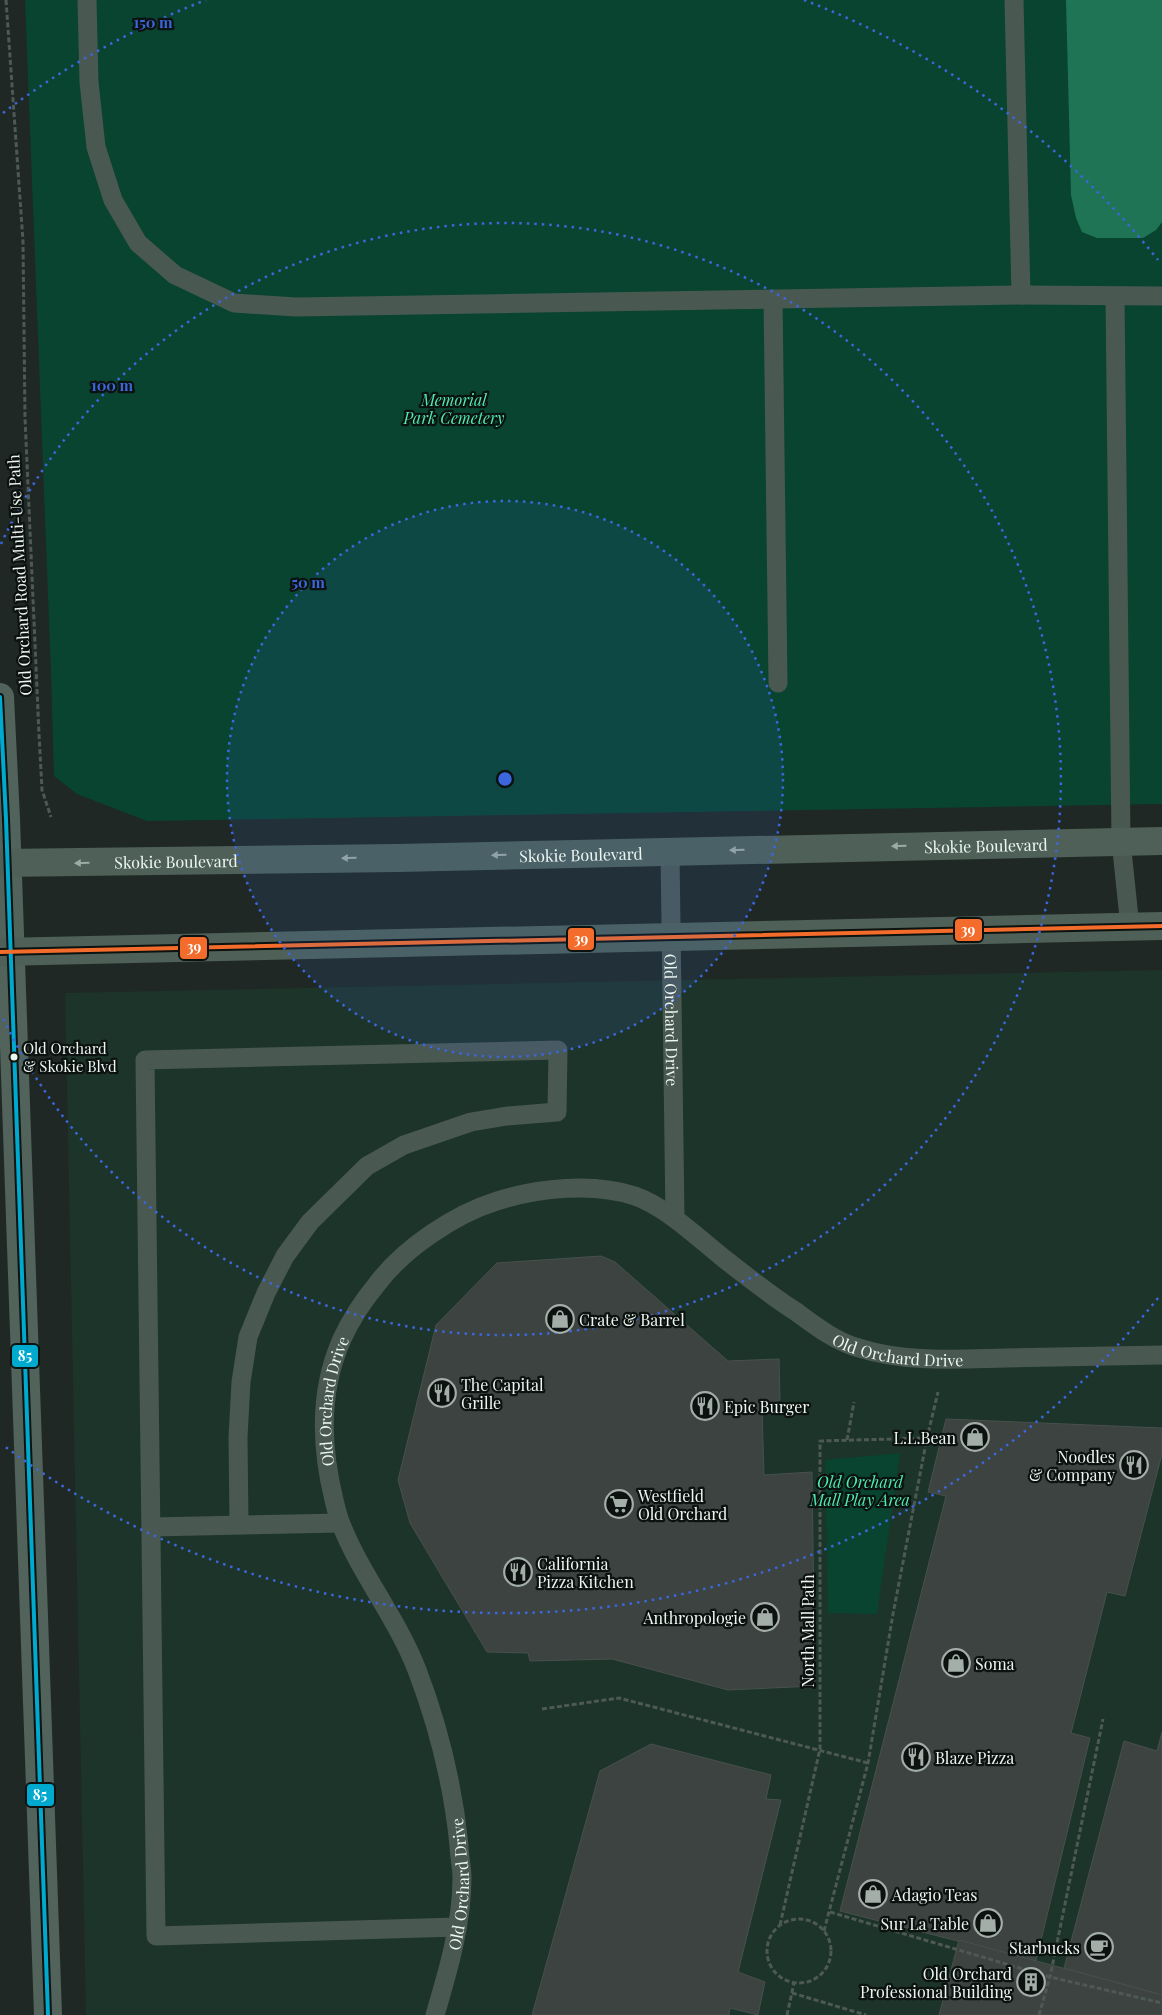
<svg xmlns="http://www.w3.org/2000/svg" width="1162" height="2015" font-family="'Playfair Display',serif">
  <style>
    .built { fill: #1d342a }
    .green { fill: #094430 }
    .water { fill: #1e7455 }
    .building { fill: #3c4340; stroke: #48504d }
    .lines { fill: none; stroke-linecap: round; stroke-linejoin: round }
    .path { stroke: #4f5954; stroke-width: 3; stroke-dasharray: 5 2.5; stroke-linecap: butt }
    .service { stroke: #4a5852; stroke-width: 19 }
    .secondary { stroke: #51635b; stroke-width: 28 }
    .primary { stroke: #4e6058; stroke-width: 28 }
    .bus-1-casing { stroke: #0b120f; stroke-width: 8 }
    .bus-2-casing { stroke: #0b120f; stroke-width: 8 }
    .bus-1 { stroke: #00a9ce; stroke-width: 4 }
    .bus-2 { stroke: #f36c2b; stroke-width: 4 }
    .oneway { fill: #9daba4 }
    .ring { fill: none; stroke: #3c67dc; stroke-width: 2.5; stroke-dasharray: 2.5 5 }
    .bus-dot { fill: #ecf6f1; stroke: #0b120f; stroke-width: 2 }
    .labels { text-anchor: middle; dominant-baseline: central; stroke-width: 4.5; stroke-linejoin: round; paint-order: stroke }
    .bus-label { font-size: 15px; fill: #ecf6f1; stroke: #0b120f; text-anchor: start }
    .park-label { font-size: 16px; font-style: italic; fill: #4debb1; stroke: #0b120f }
    .street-label { font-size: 16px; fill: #ecf6f1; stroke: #0b120f }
    .poi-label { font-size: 16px; fill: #ecf6f1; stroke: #0b120f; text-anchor: start }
    .centre { fill: #3c67dc; stroke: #0b120f; stroke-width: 2.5 }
    .ring-label { font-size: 15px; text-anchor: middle; font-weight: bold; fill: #3c67dc; stroke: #0b120f; stroke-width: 4.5; stroke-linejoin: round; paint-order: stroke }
    .line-badge { stroke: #0b120f; stroke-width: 2 }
    .badge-label { font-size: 14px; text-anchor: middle; font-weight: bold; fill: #fff }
  </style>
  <rect width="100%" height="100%" fill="#1f2824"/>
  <polygon class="built" points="1162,970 1162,2015 86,2015 65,993"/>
  <g class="green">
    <polygon points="25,0 1162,0 1162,804 147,821 77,794 54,776 51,672"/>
    <polygon points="900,1453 877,1614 828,1613 825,1460"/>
  </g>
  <polygon class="water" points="1066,0 1162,0 1162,222 1156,230 1143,238 1097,238 1082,232 1076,218 1071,195"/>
  <g class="building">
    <polygon points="601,1256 615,1262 728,1361 779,1359 780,1400 762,1408 764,1475 812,1472 815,1686 728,1690 612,1659 530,1661 528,1653 487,1652 410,1523 398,1480 436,1325 497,1263"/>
    <polygon points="946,1419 1162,1428 1162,1454 1125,1596 1107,1592 1071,1733 1090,1738 1036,1961 840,1911 946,1496 928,1492"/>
    <polygon points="1162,1732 1162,1995 1064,1968 1124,1741 1157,1751"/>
    <polygon points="651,1744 771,1775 766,1799 781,1800 738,1972 765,1982 758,2015 730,2008 729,2015 532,2015 600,1771"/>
    <polygon points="959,1940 1162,1995 1162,2015 939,2015"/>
  </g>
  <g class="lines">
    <g class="path">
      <polyline points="6,0 23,241 25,418 39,734 42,790 51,817"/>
      <polyline points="847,1440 854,1402"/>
      <polyline points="542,1709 619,1698 868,1763"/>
      <polyline points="830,1912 1050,1977 1162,2003"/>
      <circle cx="799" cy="1951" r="32"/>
      <polyline points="780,1925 820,1749 820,1441 927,1438"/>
      <polyline points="824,1931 868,1763 893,1614 927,1438 938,1392"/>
      <polyline points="792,1993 866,2015"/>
      <polyline points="787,2015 794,1983"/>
      <polyline points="1039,2015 1050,1977 1103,1719"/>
    </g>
    <g class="service">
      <polyline points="87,0 89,82 96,147 113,200 138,243 175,275 234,303 296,307 1021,295 1162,296"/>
      <polyline points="1014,0 1021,295"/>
      <polyline points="1115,296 1121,841 1130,927"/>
      <polyline points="773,299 778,683"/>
      <path id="s1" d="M670 851 675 1218"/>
      <polyline points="239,1524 238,1437 241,1382 248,1337 266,1293 285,1256 310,1222 367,1166 404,1145 471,1122 507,1116 557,1112 558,1050 145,1060 156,1936 457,1927"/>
      <polyline points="152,1527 340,1523"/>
      <path id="s2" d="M435 2015C448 1971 462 1924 462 1878 462 1867 459 1856 459 1845 453 1786 438 1725 417 1670 397 1618 361 1575 341 1524 338 1517 336 1508 334 1500 321 1447 319 1390 342 1339 351 1319 363 1301 377 1284 404 1248 455 1214 497 1201 538 1188 593 1182 635 1196 666 1207 697 1237 722 1257 746 1276 770 1295 795 1311 814 1325 836 1342 859 1348 906 1363 957 1359 1006 1358 1058 1357 1110 1356 1162 1355"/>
    </g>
    <polyline class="secondary" points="0,697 6,819 48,2015"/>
    <g class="primary">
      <path id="s3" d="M0 863 398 858 1162 841"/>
      <polyline points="0,952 1162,926"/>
    </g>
    <defs>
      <polyline id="bus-1" points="0,697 6,819 48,2015"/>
      <polyline id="bus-2" points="0,952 1162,926"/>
    </defs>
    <use href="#bus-1" class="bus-1-casing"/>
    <use href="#bus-2" class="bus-2-casing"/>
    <use href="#bus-1" class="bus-1"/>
    <use href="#bus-2" class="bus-2"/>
  </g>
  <defs><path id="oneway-solid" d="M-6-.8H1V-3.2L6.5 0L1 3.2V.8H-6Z" transform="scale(1.25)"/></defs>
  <g class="oneway">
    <use href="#oneway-solid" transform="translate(899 846) rotate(179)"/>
    <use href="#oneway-solid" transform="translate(737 850) rotate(179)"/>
    <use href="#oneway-solid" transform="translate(499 855) rotate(179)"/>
    <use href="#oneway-solid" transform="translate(349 858) rotate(179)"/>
    <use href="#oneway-solid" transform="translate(82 863) rotate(179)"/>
  </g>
  <circle cx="505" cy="779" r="278" fill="#3c67dc" fill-opacity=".12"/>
  <g class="ring">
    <circle cx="505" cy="779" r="278"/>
    <path d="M1 544A556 556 0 1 1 1 1014"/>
    <path d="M1158 1298A834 834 0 0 1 3 1445M3 113A834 834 0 0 1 206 0M804 0A834 834 0 0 1 1158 260"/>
  </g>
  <defs>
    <symbol id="shop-ring" viewBox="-11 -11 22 22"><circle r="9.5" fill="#0b120f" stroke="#a4aea9" stroke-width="1.5"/><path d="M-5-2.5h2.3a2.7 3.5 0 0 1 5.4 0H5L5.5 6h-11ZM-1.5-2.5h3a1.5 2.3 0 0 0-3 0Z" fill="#a4aea9"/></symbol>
    <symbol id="restaurant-ring" viewBox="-11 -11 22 22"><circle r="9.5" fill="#0b120f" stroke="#a4aea9" stroke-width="1.5"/><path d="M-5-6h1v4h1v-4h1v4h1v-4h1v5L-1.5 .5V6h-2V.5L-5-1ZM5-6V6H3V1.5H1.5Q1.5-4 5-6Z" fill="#a4aea9"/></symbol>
    <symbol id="supermarket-ring" viewBox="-11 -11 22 22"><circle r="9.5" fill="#0b120f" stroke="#a4aea9" stroke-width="1.5"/><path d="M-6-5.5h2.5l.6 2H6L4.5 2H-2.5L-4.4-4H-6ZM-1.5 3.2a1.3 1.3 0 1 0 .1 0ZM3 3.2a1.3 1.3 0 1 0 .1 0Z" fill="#a4aea9"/></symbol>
    <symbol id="cafe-ring" viewBox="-11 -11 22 22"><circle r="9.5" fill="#0b120f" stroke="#a4aea9" stroke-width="1.5"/><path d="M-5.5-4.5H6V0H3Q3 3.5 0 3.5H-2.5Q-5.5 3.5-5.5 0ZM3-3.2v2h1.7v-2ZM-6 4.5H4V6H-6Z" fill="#a4aea9"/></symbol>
    <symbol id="building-ring" viewBox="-11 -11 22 22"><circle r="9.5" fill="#0b120f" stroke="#a4aea9" stroke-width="1.5"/><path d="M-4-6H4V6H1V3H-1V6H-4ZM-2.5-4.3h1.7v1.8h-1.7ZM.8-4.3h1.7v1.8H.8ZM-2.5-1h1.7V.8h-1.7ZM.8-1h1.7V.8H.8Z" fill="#a4aea9"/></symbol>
  </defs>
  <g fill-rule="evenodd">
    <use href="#shop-ring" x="544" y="1303" width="32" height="32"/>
    <use href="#restaurant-ring" x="426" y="1377" width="32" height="32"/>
    <use href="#restaurant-ring" x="689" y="1390" width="32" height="32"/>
    <use href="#shop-ring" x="959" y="1421" width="32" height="32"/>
    <use href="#restaurant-ring" x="1118" y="1449" width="32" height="32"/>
    <use href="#supermarket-ring" x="603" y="1488" width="32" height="32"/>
    <use href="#restaurant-ring" x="502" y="1556" width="32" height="32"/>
    <use href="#shop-ring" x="749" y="1601" width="32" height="32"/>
    <use href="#shop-ring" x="940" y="1647" width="32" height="32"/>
    <use href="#restaurant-ring" x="900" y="1741" width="32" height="32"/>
    <use href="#shop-ring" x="857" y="1878" width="32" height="32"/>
    <use href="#shop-ring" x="972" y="1907" width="32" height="32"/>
    <use href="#cafe-ring" x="1083" y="1931" width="32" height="32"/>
    <use href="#building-ring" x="1015" y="1966" width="32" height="32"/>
  </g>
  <circle class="bus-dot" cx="14" cy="1057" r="4.5"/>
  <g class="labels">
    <g class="bus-label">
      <text x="23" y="1048">Old Orchard<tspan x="23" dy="18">&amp; Skokie Blvd</tspan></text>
    </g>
    <g class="park-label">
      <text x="454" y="399">Memorial<tspan x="454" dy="18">Park Cemetery</tspan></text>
      <text x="860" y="1481">Old Orchard<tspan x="860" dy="18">Mall Play Area</tspan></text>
    </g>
    <g class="street-label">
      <text transform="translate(19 575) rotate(-93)">Old Orchard Road Multi-Use Path</text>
      <text stroke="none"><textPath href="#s3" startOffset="986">Skokie Boulevard</textPath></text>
      <text stroke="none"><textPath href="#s3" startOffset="581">Skokie Boulevard</textPath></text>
      <text stroke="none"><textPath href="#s3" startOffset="176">Skokie Boulevard</textPath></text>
      <text stroke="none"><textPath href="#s1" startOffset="169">Old Orchard Drive</textPath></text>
      <text stroke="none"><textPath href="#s2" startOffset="1372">Old Orchard Drive</textPath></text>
      <text stroke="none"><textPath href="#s2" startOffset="644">Old Orchard Drive</textPath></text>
      <text transform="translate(807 1631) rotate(-90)">North Mall Path</text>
      <text stroke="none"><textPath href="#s2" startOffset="134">Old Orchard Drive</textPath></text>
    </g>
    <g class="poi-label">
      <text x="579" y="1319">Crate &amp; Barrel</text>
      <text x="461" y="1384">The Capital<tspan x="461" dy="18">Grille</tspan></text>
      <text x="724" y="1406">Epic Burger</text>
      <text x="956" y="1437" text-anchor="end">L.L.Bean</text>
      <text x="1115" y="1456" text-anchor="end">Noodles<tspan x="1115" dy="18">&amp; Company</tspan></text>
      <text x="638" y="1495">Westfield<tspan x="638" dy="18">Old Orchard</tspan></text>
      <text x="537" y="1563">California<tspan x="537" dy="18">Pizza Kitchen</tspan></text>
      <text x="746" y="1617" text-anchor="end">Anthropologie</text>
      <text x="975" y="1663">Soma</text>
      <text x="935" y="1757">Blaze Pizza</text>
      <text x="892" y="1894">Adagio Teas</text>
      <text x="969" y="1923" text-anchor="end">Sur La Table</text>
      <text x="1080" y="1947" text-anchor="end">Starbucks</text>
      <text x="1012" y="1973" text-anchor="end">Old Orchard<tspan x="1012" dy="18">Professional Building</tspan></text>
    </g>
  </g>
  <circle cx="505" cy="779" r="8" class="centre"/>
  <g class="ring-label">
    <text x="153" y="28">150 m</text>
    <text x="112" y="391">100 m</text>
    <text x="308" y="588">50 m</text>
  </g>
  <g class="line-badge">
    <rect x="954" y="918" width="29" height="24" rx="5" fill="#f36c2b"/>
    <rect x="567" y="927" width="28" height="24" rx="5" fill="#f36c2b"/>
    <rect x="179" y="936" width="29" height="24" rx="5" fill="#f36c2b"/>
    <rect x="11" y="1344" width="28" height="24" rx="5" fill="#00a9ce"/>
    <rect x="26" y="1783" width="29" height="24" rx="5" fill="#00a9ce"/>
  </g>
  <g class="badge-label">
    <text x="968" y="935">39</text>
    <text x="581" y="944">39</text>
    <text x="194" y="952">39</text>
    <text x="25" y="1361">85</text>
    <text x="40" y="1800">85</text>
  </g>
</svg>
